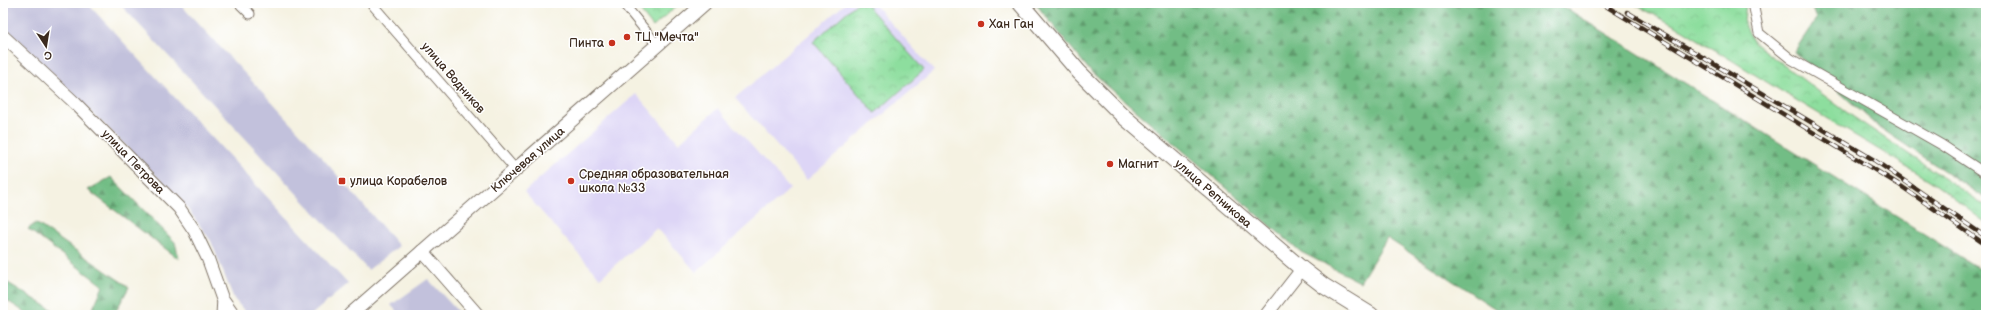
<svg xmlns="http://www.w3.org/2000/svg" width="1989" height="318" font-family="'Balsamiq Sans',sans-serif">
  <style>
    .built { fill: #ddd5f6 }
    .industrial { fill: #c2c1dc }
    .forest { fill: url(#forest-firs); stroke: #567452 }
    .park { fill: url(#park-crowns); stroke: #64845e }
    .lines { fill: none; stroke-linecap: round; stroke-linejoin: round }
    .minor-casing { stroke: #7c7063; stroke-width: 11 }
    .tertiary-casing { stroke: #7c7063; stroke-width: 14 }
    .secondary-casing { stroke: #7c7063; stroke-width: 15 }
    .primary-casing { stroke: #7c7063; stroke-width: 17 }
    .minor { stroke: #fff; stroke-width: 9 }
    .tertiary { stroke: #fff; stroke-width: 12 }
    .secondary { stroke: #fff; stroke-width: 13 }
    .primary { stroke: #fff; stroke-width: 15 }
    .rail-casing { stroke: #3b2a1e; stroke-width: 4.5 }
    .rail { stroke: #fff; stroke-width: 3; stroke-dasharray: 9; stroke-linecap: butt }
    .poi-dot { fill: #c8321e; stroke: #fff; stroke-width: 1.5 }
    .labels { text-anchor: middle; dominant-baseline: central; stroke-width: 3; stroke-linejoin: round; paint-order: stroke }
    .poi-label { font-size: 12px; fill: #3b2a1e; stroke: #fff; text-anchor: start }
    .street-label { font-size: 12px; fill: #3b2a1e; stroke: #fff }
  </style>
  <defs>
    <pattern id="forest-firs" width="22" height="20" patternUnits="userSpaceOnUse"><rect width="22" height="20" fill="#72bd85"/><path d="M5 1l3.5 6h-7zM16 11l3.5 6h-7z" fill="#5f9a6c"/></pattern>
    <pattern id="park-crowns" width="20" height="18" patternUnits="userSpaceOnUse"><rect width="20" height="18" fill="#8dde9e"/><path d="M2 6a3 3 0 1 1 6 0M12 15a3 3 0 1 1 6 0" fill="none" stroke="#7bbf88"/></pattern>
  </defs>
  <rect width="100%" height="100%" fill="#fff"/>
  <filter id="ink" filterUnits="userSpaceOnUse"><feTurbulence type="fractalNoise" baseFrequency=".025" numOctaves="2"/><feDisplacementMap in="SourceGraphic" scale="8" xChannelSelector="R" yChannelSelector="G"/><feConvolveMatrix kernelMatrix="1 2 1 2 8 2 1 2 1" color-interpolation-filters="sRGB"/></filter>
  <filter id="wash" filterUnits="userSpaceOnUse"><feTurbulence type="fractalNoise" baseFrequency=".012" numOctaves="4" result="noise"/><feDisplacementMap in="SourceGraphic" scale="16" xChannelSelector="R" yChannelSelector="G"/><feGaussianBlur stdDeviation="0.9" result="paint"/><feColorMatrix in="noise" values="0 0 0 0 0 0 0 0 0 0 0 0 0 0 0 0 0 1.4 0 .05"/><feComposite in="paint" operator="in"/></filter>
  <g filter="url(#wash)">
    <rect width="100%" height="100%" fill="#f5f2e2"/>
    <g class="built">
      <polygon points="846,3 873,3 934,71 807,180 735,98"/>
      <polygon points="636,94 679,143 718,108 790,189 696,272 657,228 600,278 524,192"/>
    </g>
    <g class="industrial">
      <polygon points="3,3 87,3 348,284 311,315 248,315 234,299 211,241 181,200 3,25"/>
      <polygon points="119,3 179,3 305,138 399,246 368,270"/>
      <polygon points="428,279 461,315 400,315 391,305"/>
    </g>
    <g class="forest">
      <polygon points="1035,3 1558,3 1986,273 1986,315 1505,315 1387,238 1360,282 1301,252 1090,71"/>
      <polygon points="1810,3 1986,3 1986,199 1879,127 1794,52 1816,19"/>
      <polygon points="111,177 175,242 179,259 88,190"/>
      <polygon points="36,223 129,287 116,311 90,315 103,286 28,229"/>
      <polygon points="3,280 61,315 29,315 3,298"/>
    </g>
    <g class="park">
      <polygon points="634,3 680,3 653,27"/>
      <polygon points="857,3 865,3 924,70 875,113 813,42"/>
      <polygon points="1632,3 1746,3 1744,23 1754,43 1849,114 1986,206 1986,223 1931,181 1786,94 1683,30"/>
    </g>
  </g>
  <g filter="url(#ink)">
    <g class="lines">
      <defs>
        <g id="minor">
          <polyline points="239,3 250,14"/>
          <polyline points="371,3 516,170"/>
          <polyline points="623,3 658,46"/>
          <polyline points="1753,3 1759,33 1791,59 1942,145 1986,174"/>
          <polyline points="221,315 222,298"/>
        </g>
        <g id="tertiary">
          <polyline points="3,36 75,103 179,208 194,230 208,259 222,298 234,315"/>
          <polyline points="422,251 478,315"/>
          <polyline points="1266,315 1302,269"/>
        </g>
        <polyline id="secondary" points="350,315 705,3"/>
        <polyline id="primary" points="1020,3 1079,72 1123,116 1302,269 1324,286 1371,315"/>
      </defs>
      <use href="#minor" class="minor-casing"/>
      <use href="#tertiary" class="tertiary-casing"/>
      <use href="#secondary" class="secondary-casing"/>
      <use href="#primary" class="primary-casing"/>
      <use href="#minor" class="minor"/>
      <use href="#tertiary" class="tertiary"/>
      <use href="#secondary" class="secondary"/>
      <use href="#primary" class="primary"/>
      <defs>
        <g id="rail">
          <polyline points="1601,3 1898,184 1986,245"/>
          <polyline points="1627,12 1874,160 1986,237"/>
        </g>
      </defs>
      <use href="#rail" class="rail-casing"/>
      <use href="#rail" class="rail"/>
    </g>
  </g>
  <g class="poi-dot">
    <circle cx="981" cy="24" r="4"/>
    <circle cx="627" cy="37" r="4"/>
    <circle cx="612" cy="43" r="4"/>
    <circle cx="1110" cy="164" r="4"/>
    <rect x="338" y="177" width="8" height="8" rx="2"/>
    <circle cx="571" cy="181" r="4"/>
  </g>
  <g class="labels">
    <g class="poi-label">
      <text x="989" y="24">Хан Ган</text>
      <text x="635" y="37">ТЦ "Мечта"</text>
      <text x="604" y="43" text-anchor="end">Пинта</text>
      <text x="1118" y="164">Магнит</text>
      <text x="579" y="174">Средняя образовательная<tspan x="579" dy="14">школа №33</tspan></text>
      <text x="350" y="181">улица Корабелов</text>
    </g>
    <g class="street-label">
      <text transform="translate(453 78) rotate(49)">улица Водников</text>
      <text transform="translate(528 160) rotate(-41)">Ключевая улица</text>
      <text transform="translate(133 162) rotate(46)">улица Петрова</text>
      <text transform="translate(1213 194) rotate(41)">улица Репникова</text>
    </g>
  </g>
  <rect width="1989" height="318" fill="none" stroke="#fff" stroke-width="16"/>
  <g transform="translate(46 46) rotate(168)" stroke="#ffffff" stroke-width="3" paint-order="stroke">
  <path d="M0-3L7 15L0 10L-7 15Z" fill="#3b2a1e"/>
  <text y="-6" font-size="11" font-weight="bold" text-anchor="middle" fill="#3b2a1e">С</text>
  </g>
</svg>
